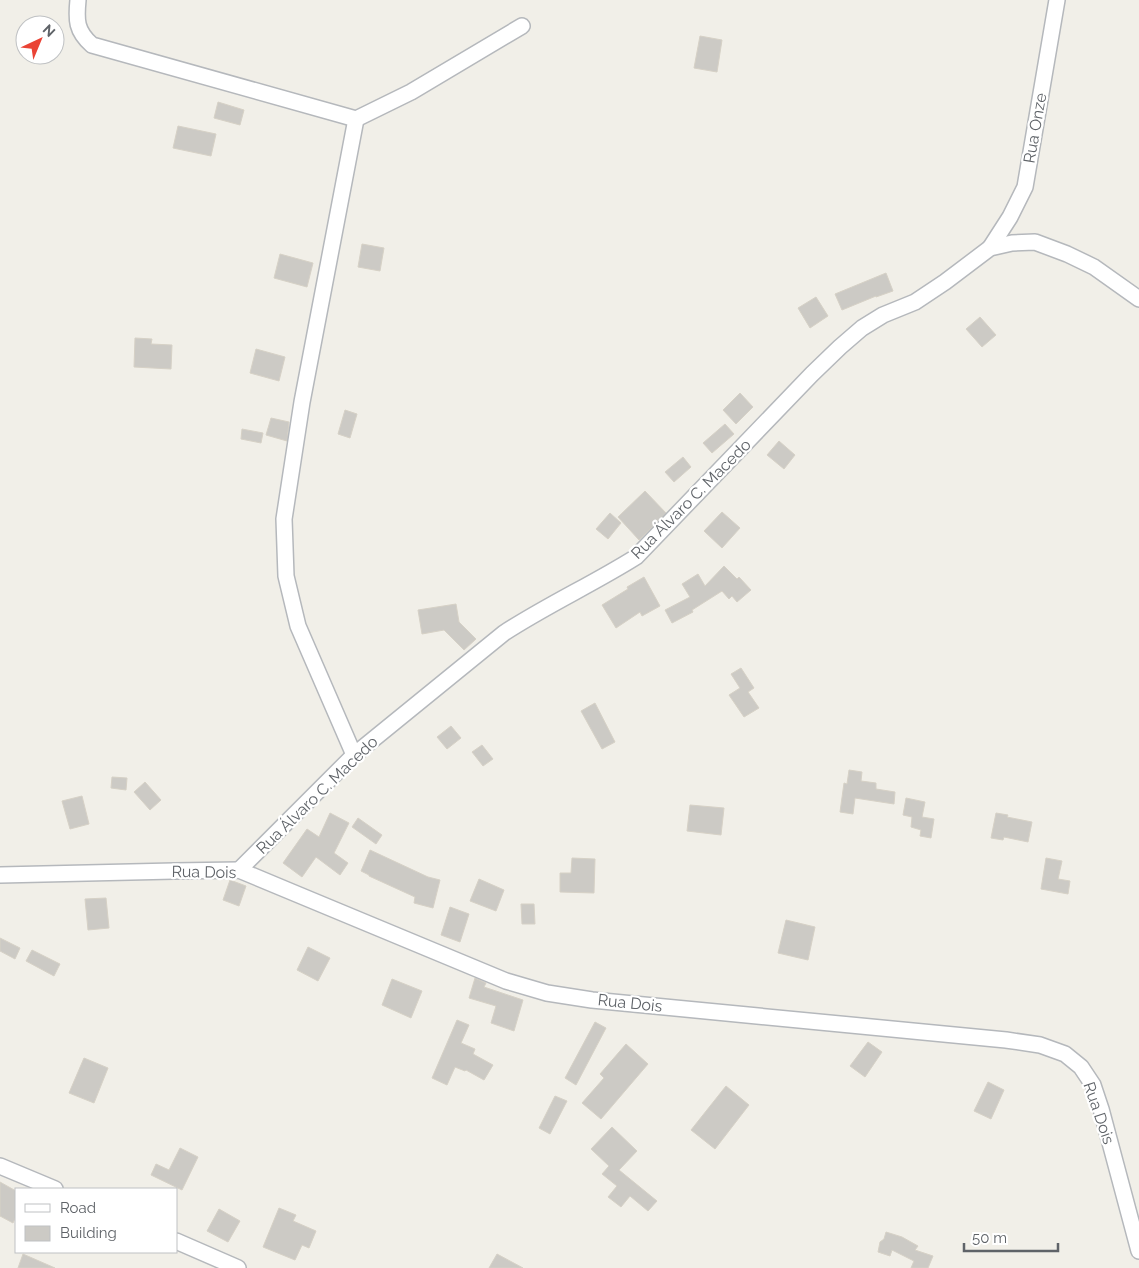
<svg xmlns="http://www.w3.org/2000/svg" width="1139" height="1268" font-family="Raleway,sans-serif">
  <style>
    .building { fill: #cccac5; stroke: #d6d1c6 }
    .lines { fill: none; stroke-linecap: round; stroke-linejoin: round }
    .minor-casing { stroke: #b5b8bc; stroke-width: 18 }
    .minor { stroke: #fff; stroke-width: 15 }
    .labels { text-anchor: middle; dominant-baseline: central; stroke-width: 4.5; stroke-linejoin: round; paint-order: stroke }
    .street-label { font-size: 16px; fill: #5f6368; stroke: #fff }
  </style>
  <rect width="100%" height="100%" fill="#f1efe8"/>
  <g class="building">
    <polygon points="700,36 722,40 717,72 694,68"/>
    <polygon points="218,102 244,110 240,125 214,118"/>
    <polygon points="178,126 216,134 211,156 173,148"/>
    <polygon points="362,244 384,248 380,271 358,267"/>
    <polygon points="280,254 313,263 307,287 274,278"/>
    <polygon points="886,273 893,291 876,297 876,296 842,310 835,294"/>
    <polygon points="816,297 828,316 810,328 798,308"/>
    <polygon points="980,317 996,335 982,347 966,329"/>
    <polygon points="135,338 152,339 151,344 172,345 171,369 134,367"/>
    <polygon points="256,349 285,357 279,381 250,373"/>
    <polygon points="740,393 753,407 736,424 723,410"/>
    <polygon points="345,410 357,414 350,438 338,434"/>
    <polygon points="271,418 289,422 287,441 266,435"/>
    <polygon points="725,424 734,434 712,453 703,443"/>
    <polygon points="242,429 263,433 261,443 241,439"/>
    <polygon points="779,441 795,455 784,469 767,455"/>
    <polygon points="683,457 691,467 674,482 665,472"/>
    <polygon points="645,491 666,513 639,540 618,517"/>
    <polygon points="722,512 740,528 722,548 704,531"/>
    <polygon points="610,513 621,523 608,539 596,529"/>
    <polygon points="724,566 737,579 739,577 751,590 737,602 732,596 729,599 722,591 692,610 693,612 672,623 665,610 690,597 682,584 698,574 705,586"/>
    <polygon points="644,577 660,606 642,616 640,612 616,628 602,605 628,589 627,587"/>
    <polygon points="456,604 459,622 476,639 464,650 444,630 422,634 418,610"/>
    <polygon points="741,668 754,688 748,692 759,708 744,717 729,695 740,688 731,674"/>
    <polygon points="595,703 615,742 602,749 581,711"/>
    <polygon points="451,726 461,738 447,749 437,737"/>
    <polygon points="482,745 493,759 483,766 472,752"/>
    <polygon points="849,770 862,772 861,781 876,783 876,789 895,792 894,804 855,798 853,814 840,812 844,783 847,784"/>
    <polygon points="112,777 127,778 126,790 111,788"/>
    <polygon points="145,782 161,800 150,810 134,792"/>
    <polygon points="82,796 89,824 70,829 62,801"/>
    <polygon points="906,798 925,802 922,817 934,819 931,838 920,836 921,830 911,827 912,817 903,815"/>
    <polygon points="690,805 724,808 721,835 687,831"/>
    <polygon points="330,813 349,823 334,853 348,863 340,875 316,857 302,877 283,863 307,829 319,837"/>
    <polygon points="996,813 1008,815 1007,817 1032,822 1028,842 1004,837 1003,840 991,838"/>
    <polygon points="358,818 382,835 376,844 352,827"/>
    <polygon points="370,850 428,877 440,880 433,908 414,903 415,897 369,876 369,875 361,871"/>
    <polygon points="572,858 595,859 594,893 560,892 560,873 571,873"/>
    <polygon points="1046,858 1062,861 1058,879 1070,881 1068,894 1041,889"/>
    <polygon points="479,879 504,890 496,911 470,901"/>
    <polygon points="230,880 246,886 239,906 223,900"/>
    <polygon points="106,898 109,928 88,930 85,899"/>
    <polygon points="521,904 534,904 535,924 522,924"/>
    <polygon points="450,907 469,914 460,942 441,935"/>
    <polygon points="786,920 815,927 808,960 778,953"/>
    <polygon points="0,938 20,948 15,959 0,951"/>
    <polygon points="308,947 330,958 318,981 297,970"/>
    <polygon points="32,950 60,964 54,976 26,961"/>
    <polygon points="475,978 486,983 484,987 523,1000 514,1031 491,1023 496,1006 469,998"/>
    <polygon points="392,979 422,991 411,1018 382,1005"/>
    <polygon points="457,1020 469,1025 461,1043 475,1049 473,1054 493,1065 484,1080 466,1070 465,1071 455,1067 447,1085 432,1078"/>
    <polygon points="595,1022 606,1028 576,1085 565,1078"/>
    <polygon points="868,1042 882,1052 865,1077 850,1066"/>
    <polygon points="626,1044 648,1064 601,1119 582,1103 604,1078 600,1074"/>
    <polygon points="84,1058 108,1068 94,1103 69,1093"/>
    <polygon points="988,1082 1004,1090 991,1119 974,1111"/>
    <polygon points="726,1086 749,1105 715,1149 691,1130"/>
    <polygon points="555,1096 567,1101 550,1134 539,1128"/>
    <polygon points="612,1127 637,1151 619,1170 657,1201 648,1211 630,1196 621,1207 608,1197 617,1186 602,1174 609,1166 591,1149"/>
    <polygon points="180,1148 198,1157 182,1190 151,1175 156,1164 169,1170"/>
    <polygon points="0,1182 16,1191 16,1216 13,1223 0,1216"/>
    <polygon points="279,1208 296,1215 293,1221 316,1231 309,1248 302,1245 295,1260 263,1247"/>
    <polygon points="219,1209 240,1221 228,1242 207,1231"/>
    <polygon points="886,1232 902,1237 918,1246 915,1250 933,1256 928,1268 911,1268 914,1261 892,1250 890,1256 878,1252 880,1242 884,1239"/>
    <polygon points="23,1254 55,1268 18,1268"/>
    <polygon points="497,1254 523,1268 489,1268"/>
  </g>
  <g class="lines">
    <defs>
      <g id="minor">
        <path d="M78 0C76 20 76 31 92 45L356 119 411 92 522 26"/>
        <polyline points="990,248 1010,217 1025,187 1057,0"/>
        <polyline points="354,755 298,626 286,576 284,519 302,402 356,119"/>
        <path d="M239 870 354 755 504 633C547 605 593 584 636 557L812 374 840 347 862 328 883 315 915 302 945 282 990 248 1012 243 1035 242 1067 254 1094 267 1139 299"/>
        <polyline points="0,875 174,871 239,870 299,895 506,981 547,993 592,1000 1006,1040 1040,1045 1065,1054 1081,1067 1093,1085 1101,1109 1139,1251"/>
        <polyline points="0,1166 55,1189"/>
        <polyline points="176,1241 238,1268"/>
      </g>
    </defs>
    <use href="#minor" class="minor-casing"/>
    <use href="#minor" class="minor"/>
  </g>
  <g class="labels">
    <g class="street-label">
      <text transform="translate(1035 128) rotate(-80)">Rua Onze</text>
      <text transform="translate(691 499) rotate(-45)">Rua Álvaro C. Macedo</text>
      <text transform="translate(317 795) rotate(-44)">Rua Álvaro C. Macedo</text>
      <text transform="translate(204 872) rotate(1)">Rua Dois</text>
      <text transform="translate(630 1003) rotate(6)">Rua Dois</text>
      <text transform="translate(1099 1113) rotate(71)">Rua Dois</text>
    </g>
  </g>
  <rect x="15" y="1188" width="162" height="65" fill="#ffffff" stroke="#bfc1c3"/>
  <rect x="25" y="1204" width="25" height="8" fill="#ffffff" stroke="#bfc1c3"/>
  <text x="60" y="1213" font-size="15" fill="#5f6368">Road</text>
  <rect x="25" y="1226" width="25" height="15" fill="#cccac5" stroke="#bfc1c3"/>
  <text x="60" y="1238" font-size="15" fill="#5f6368">Building</text>
  <g transform="translate(40 40) rotate(44)"><circle r="24" fill="#ffffff" stroke="#bfc1c3"/>
  <path d="M0-4L9 19L0 12L-9 19Z" fill="#ea4335"/>
  <text y="-8" font-size="14" font-weight="bold" text-anchor="middle" fill="#5f6368">N</text>
  </g>
  <path d="M964 1243v8h94v-8" fill="none" stroke="#5f6368" stroke-width="2.5"/>
  <text x="972" y="1243" font-size="15" fill="#5f6368" stroke="#ffffff" stroke-width="4" paint-order="stroke">50 m</text>
</svg>
